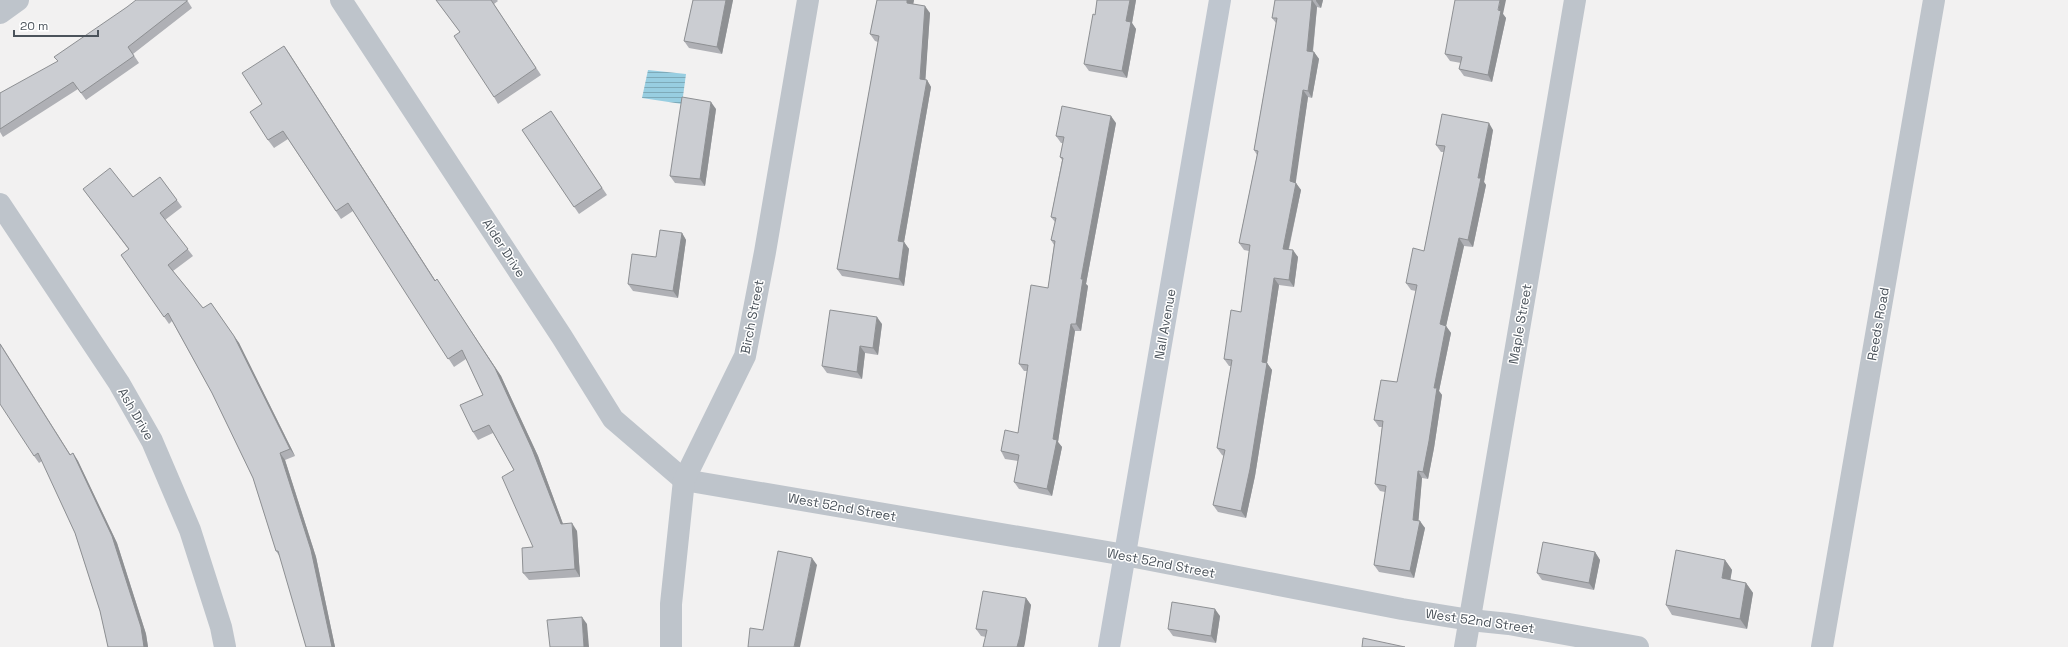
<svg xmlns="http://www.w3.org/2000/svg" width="2068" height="647" font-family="'Space Grotesk',sans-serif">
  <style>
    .water { fill: url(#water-rules) }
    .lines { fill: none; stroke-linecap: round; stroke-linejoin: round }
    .street { stroke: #bec4cb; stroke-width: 22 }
    .secondary { stroke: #bfc6cf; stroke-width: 22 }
    .wall { fill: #afb0b5 }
    .shaded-wall { fill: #8e9093 }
    .building { fill: #cbcdd2; stroke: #8e9093 }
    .labels { text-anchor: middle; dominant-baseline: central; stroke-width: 3; stroke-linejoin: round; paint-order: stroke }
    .street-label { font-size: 13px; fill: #4b535b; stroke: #fff }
  </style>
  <defs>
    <pattern id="water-rules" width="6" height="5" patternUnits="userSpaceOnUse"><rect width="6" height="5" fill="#98cee1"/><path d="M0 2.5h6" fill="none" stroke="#7eaab9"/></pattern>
  </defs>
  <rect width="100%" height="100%" fill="#f2f1f1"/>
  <polygon class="water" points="648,70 686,74 682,104 642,98"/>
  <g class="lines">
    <g class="street">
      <polyline points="341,0 562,337 613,419 684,480 1125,555 1402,609 1470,620 1509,624 1638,647"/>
      <polyline points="0,13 18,0"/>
      <polyline points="0,204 119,383 152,441 190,530 221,627 225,647"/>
      <polyline points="671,647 671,604 684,480 745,356 765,252 808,0"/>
      <polyline points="1465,647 1575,0"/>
      <polyline points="1822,647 1934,0"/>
    </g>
    <polyline class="secondary" points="1109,647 1220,0"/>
  </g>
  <g class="wall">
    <polygon points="187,0 192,8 133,54 139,63 86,100 78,89 3,137 0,132 0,93"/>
    <polygon points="436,0 497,0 498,1 494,4 541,75 498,104 494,97 460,32"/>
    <polygon points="693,0 733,0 722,54 689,48 684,41"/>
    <polygon points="877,0 914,0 913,4 930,13 925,80 927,80 931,87 904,242 909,249 904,286 842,276 837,269 878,42 875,41 870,34"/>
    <polygon points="1097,0 1136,0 1132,23 1136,29 1127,78 1089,71 1084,64 1095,15"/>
    <polygon points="1275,0 1323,0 1321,8 1317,7 1313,52 1314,52 1319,59 1312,98 1308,97 1295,182 1301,190 1289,249 1298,257 1294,287 1279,285 1267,363 1272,370 1255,476 1246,518 1218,512 1213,505 1224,456 1222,455 1217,448 1231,366 1229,366 1224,359 1241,312 1249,251 1244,250 1239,243 1257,155 1254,150 1276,23 1272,18"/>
    <polygon points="1503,14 1506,18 1492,82 1464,76 1459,69 1461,63 1450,61 1445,54"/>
    <polygon points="284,46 435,280 501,376 538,456 563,524 577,531 580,577 529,580 523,573 533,547 514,470 493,433 478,440 473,432 483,395 466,359 454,367 353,211 341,219 288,139 274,148 268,140 262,104"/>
    <polygon points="716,109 705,186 675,183 670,176"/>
    <polygon points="551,111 607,195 579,214 522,130"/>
    <polygon points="1116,123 1086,284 1088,286 1081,331 1075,331 1058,442 1062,447 1052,496 1019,489 1014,482 1018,461 1005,459 1001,451 1018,433 1027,371 1024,371 1019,364 1048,288 1054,245 1051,240 1055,222 1051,217 1062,160 1060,157 1063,143 1061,143 1056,136"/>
    <polygon points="1493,130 1484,182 1486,185 1473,247 1464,246 1446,326 1451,333 1439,391 1442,395 1434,448 1428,479 1422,478 1418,521 1425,528 1414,578 1379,572 1374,565 1385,492 1380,491 1375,484 1382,427 1379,427 1374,420 1397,382 1416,291 1411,290 1406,283 1424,251 1444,152 1441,152 1436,145"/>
    <polygon points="160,177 182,207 165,220 193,256 173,271 203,308 211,303 239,343 295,456 285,460 316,557 335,647 306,647 280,557 276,551 253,478 212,393 172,321 169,324 121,255 129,250 83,189 133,197"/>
    <polygon points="682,233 686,240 678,298 633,291 628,284"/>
    <polygon points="882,324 878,355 865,353 862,379 827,373 822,366"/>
    <polygon points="0,343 70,455 73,453 78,461 117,543 146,634 148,647 108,647 100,611 75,533 42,461 39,463 34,456"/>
    <polygon points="1595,552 1600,560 1594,590 1542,580 1537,573"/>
    <polygon points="1725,560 1732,570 1730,580 1746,583 1753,593 1747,629 1672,615 1666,605"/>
    <polygon points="1026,598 1031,605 1024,647 983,647 986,637 981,636 976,629"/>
    <polygon points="1220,616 1216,643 1173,636 1168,629"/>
  </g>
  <g class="shaded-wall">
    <polygon points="726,0 733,0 722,54 717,47"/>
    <polygon points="907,0 914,0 912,10 907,3"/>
    <polygon points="1130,0 1136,0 1132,23 1136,29 1127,78 1122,71 1126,21"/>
    <polygon points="1312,0 1317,7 1312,58 1307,51"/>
    <polygon points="1316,0 1323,0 1321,8 1316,1"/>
    <polygon points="1500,0 1506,0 1503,14 1506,18 1492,82 1488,75"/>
    <polygon points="925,6 930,13 925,86 920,79"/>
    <polygon points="284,46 289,53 440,288 435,281"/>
    <polygon points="1314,52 1319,59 1312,98 1308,91"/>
    <polygon points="927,80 931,87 903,248 898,241"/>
    <polygon points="1303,90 1308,97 1295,188 1290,181"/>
    <polygon points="711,102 716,109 705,186 700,179"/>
    <polygon points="1111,116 1116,123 1086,284 1088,286 1081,331 1076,324 1081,279"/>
    <polygon points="1489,123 1493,130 1484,182 1486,185 1473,247 1468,240 1478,178"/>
    <polygon points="1296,183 1301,190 1287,256 1283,249"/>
    <polygon points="682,233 686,240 678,298 673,291"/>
    <polygon points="1459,238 1464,246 1445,331 1440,324"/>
    <polygon points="904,242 909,249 904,286 899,279"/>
    <polygon points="1293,250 1298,257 1294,287 1289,280"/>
    <polygon points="1274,278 1279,285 1267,363 1272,370 1255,476 1246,518 1241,511 1262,362"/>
    <polygon points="442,287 501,376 538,456 566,532 561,524"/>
    <polygon points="877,317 882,324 878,355 873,348"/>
    <polygon points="1071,324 1075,331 1058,442 1062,447 1052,496 1047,489 1053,439"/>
    <polygon points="1446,326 1451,333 1439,391 1442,395 1434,448 1428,479 1423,472 1434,388"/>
    <polygon points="234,336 239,343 295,456 290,449"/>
    <polygon points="0,343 75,462 70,455"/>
    <polygon points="860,346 865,353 862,379 857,372"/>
    <polygon points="73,453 78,461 117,543 146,634 148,647 144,647"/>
    <polygon points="280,453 285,460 316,557 335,647 332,647"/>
    <polygon points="1418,471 1422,478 1418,527 1413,520"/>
    <polygon points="1420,521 1425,528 1414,578 1410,571"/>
    <polygon points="572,523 577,531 580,577 575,569"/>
    <polygon points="1595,552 1600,560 1594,590 1589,583"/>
    <polygon points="812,558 817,565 800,647 794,647"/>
    <polygon points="1725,560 1732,570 1729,588 1722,578"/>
    <polygon points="1746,583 1753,593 1747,629 1740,619"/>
    <polygon points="1026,598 1031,605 1025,643 1024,647 1017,647"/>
    <polygon points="1215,609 1220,616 1216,643 1211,636"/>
    <polygon points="582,617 587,624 589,647 584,647"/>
  </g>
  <g class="building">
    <polygon points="136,0 187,0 187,1 128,47 134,56 81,93 73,82 0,129 0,93 58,61 54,57 127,7"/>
    <polygon points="436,0 491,0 536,68 494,97 454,36 460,32"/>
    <polygon points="693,0 726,0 717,47 684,41"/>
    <polygon points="877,0 907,0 907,3 925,6 920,79 927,80 898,241 904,242 899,279 837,269 879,36 870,34"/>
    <polygon points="1097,0 1130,0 1126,21 1131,22 1122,71 1084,64 1093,14 1095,15"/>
    <polygon points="1275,0 1312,0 1307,51 1314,52 1308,91 1303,90 1290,181 1296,183 1283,249 1293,250 1289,280 1274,278 1262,362 1267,363 1250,469 1241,511 1213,505 1225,450 1217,448 1232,360 1224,359 1231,310 1241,312 1250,245 1239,243 1258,151 1254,150 1277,18 1272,18"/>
    <polygon points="1455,0 1500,0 1498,10 1501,11 1488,75 1459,69 1462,57 1445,54"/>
    <polygon points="284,46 435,281 437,279 495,368 532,449 561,524 572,523 575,569 523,573 522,548 533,547 502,477 514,470 489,425 473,432 460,405 483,395 462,350 448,359 348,203 336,211 283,131 268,140 250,112 262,104 242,73"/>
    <polygon points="682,97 711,102 700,179 670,176"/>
    <polygon points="1062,106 1111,116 1081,279 1083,279 1076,324 1071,324 1053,439 1057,440 1047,489 1014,482 1019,455 1001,451 1005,430 1018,433 1028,365 1019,364 1031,285 1048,288 1055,241 1051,240 1056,218 1051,217 1063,158 1060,157 1064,137 1056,136"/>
    <polygon points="551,111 602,188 574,207 522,130"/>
    <polygon points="1442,114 1489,123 1478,178 1481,178 1468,240 1459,238 1440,324 1446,326 1434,388 1437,388 1429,441 1423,472 1418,471 1413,520 1420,521 1410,571 1374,565 1386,486 1375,484 1383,421 1374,420 1381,380 1397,382 1417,285 1406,283 1413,248 1424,251 1445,146 1436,145"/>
    <polygon points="110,168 133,197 160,177 177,200 160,213 188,249 168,265 203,308 211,303 234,336 290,449 280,453 311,550 332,647 306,647 278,551 276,551 253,478 212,393 168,313 164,317 121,255 129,249 83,189"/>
    <polygon points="660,230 682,233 673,291 628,284 632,254 656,257"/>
    <polygon points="830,310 877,317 873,348 860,346 857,372 822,366"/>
    <polygon points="0,344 70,455 73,453 112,536 141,627 144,647 108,647 100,611 75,533 38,453 34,456 0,404"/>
    <polygon points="1543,542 1595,552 1589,583 1537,573"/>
    <polygon points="1676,550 1725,560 1722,578 1746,583 1740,619 1666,605"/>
    <polygon points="778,551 812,558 794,647 748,647 750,628 763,630"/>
    <polygon points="983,591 1026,598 1020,636 1017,647 983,647 987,630 976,629"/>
    <polygon points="1172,602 1215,609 1211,636 1168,629"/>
    <polygon points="582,617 584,647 550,647 547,620"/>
    <polygon points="1363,638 1405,647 1362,647"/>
  </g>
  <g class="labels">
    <g class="street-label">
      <text transform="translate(504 248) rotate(57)">Alder Drive</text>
      <text transform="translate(752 317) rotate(-79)">Birch Street</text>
      <text transform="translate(1165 324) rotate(-80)">Nall Avenue</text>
      <text transform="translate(1520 324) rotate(-80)">Maple Street</text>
      <text transform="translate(1878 324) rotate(-80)">Reeds Road</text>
      <text transform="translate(136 414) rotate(60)">Ash Drive</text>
      <text transform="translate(842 507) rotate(10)">West 52nd Street</text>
      <text transform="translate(1161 563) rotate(11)">West 52nd Street</text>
      <text transform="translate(1480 621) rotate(8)">West 52nd Street</text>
    </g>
  </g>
  <path d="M14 30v6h84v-6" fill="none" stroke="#4b535b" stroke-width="2"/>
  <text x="20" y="30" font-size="12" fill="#4b535b" stroke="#ffffff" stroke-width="3" paint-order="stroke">20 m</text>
</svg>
